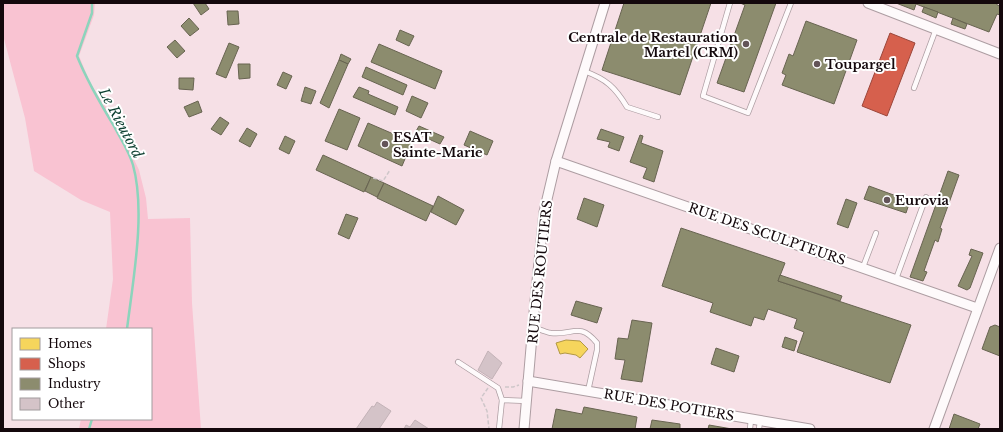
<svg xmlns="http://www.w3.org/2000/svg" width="1003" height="432" font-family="'Libre Baskerville',serif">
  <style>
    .green { fill: #f9c3d2 }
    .homes { fill: #f6d55c; stroke: #b29844 }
    .shops { fill: #d6604d; stroke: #9c463a }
    .industry { fill: #8c8c6e; stroke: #686451 }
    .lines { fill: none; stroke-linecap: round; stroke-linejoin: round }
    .stream { stroke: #8cd4bc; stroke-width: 2.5 }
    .building { fill: #d4c3c8; stroke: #c3b2b7 }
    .service-casing { stroke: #ad9da2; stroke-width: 6 }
    .minor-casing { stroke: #ad9da2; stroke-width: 11 }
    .path { stroke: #cec6c9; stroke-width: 1.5; stroke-dasharray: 4 2; stroke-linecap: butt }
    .service { stroke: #fefafb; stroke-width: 4.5 }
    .minor { stroke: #fefafb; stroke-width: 9 }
    .poi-dot { fill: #635458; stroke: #fff; stroke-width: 1.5 }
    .labels { text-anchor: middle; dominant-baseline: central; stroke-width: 4; stroke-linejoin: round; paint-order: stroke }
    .poi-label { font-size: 13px; font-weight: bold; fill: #14080c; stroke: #fff; text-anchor: start }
    .street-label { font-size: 13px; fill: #14080c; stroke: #fff }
    .water-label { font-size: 14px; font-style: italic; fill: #0e4132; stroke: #fff }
  </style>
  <rect width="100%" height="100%" fill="#f6e0e6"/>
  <polygon class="green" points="3,3 95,3 94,15 79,56 92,87 122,130 127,145 139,170 146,198 148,219 190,218 192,303 201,429 79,429 81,419 151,419 151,329 106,329 113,279 110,212 81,200 34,171 25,118 3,35"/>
  <polygon class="homes" points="566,340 580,341 588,349 580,358 576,355 565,353 560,354 556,343"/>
  <polygon class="shops" points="890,33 915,43 887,116 862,106"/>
  <g class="industry">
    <polygon points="193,3 205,3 209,9 201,15"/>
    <polygon points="624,3 711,3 680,95 602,70"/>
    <polygon points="740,3 776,3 744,92 717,83 745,5"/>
    <polygon points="896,3 997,3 997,5 1000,6 1000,15 997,14 989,32 916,4 914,10"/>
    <polygon points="924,7 938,12 936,18 922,12"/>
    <polygon points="227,11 238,11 239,24 228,25"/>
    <polygon points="189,18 199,29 190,36 181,26"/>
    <polygon points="953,18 967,24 965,29 951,24"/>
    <polygon points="806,21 857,40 834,104 782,85 786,75 782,73 789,54 793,56"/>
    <polygon points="400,30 414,36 409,46 396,40"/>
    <polygon points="175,40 185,51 177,58 167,47"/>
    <polygon points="229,43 239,47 226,78 216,74"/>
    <polygon points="379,44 442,71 435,89 371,62"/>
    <polygon points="341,54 351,59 348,64 339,60"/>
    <polygon points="339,60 348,64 329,108 320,103"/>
    <polygon points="238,64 250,64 250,78 239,79"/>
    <polygon points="366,67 407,85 403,95 362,77"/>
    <polygon points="283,72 292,76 286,89 277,85"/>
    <polygon points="179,78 194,78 193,90 179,89"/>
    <polygon points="305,87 316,91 311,104 301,101"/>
    <polygon points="359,87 369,91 368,94 398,107 395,115 353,97"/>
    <polygon points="412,96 428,103 421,118 406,111"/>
    <polygon points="198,101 202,112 189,117 184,107"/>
    <polygon points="339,109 360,118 347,150 325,141"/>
    <polygon points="220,117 229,123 221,135 211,129"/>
    <polygon points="368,123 412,142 402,166 358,146"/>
    <polygon points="419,126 444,137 440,144 415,133"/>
    <polygon points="247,128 257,134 250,147 239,141"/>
    <polygon points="601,129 624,137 619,151 608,147 610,142 597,139"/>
    <polygon points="470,131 493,141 487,155 464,145"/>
    <polygon points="640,135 643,136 641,143 663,151 654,182 643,178 647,168 630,162"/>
    <polygon points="285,136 295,141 289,154 279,149"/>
    <polygon points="323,155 371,177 364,192 316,170"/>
    <polygon points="948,171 959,175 940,228 942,229 938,242 935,240 924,271 927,272 923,281 910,277"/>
    <polygon points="371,177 384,183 377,197 365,191"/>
    <polygon points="384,183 433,206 426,221 377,198"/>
    <polygon points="869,186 910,201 906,213 864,199"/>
    <polygon points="438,196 464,210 456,225 431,212"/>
    <polygon points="584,198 604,205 597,227 577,219"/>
    <polygon points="846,199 857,203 848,228 837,224"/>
    <polygon points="346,214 358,218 349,239 338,234"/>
    <polygon points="681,228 785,263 778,281 911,325 890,383 797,352 804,332 794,328 797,319 768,309 764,320 754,317 751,326 710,312 713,303 662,286"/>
    <polygon points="971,249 983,253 970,288 967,290 958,286 972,256 969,255"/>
    <polygon points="780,275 842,296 840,301 778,281"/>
    <polygon points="576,301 602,308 597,323 571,315"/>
    <polygon points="632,320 652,323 642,382 621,379 625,360 615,359 618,338 628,339"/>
    <polygon points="995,325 1000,327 1000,356 982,349 990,327"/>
    <polygon points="785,337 797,341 794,351 782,347"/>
    <polygon points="716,348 739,356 734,372 711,364"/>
    <polygon points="584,407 637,417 635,429 552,429 556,409 582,414"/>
    <polygon points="954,414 980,424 978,429 949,429"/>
    <polygon points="652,420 680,424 680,429 650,429"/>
    <polygon points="709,425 732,429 708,429"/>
  </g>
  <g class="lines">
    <g class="stream">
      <path d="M92 3V13L77 56C87 81 100 103 114 126 120 138 129 151 133 165 146 212 133 280 127 329"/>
      <polyline points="89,429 92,419"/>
    </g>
  </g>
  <g class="building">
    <polygon points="488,351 502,363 492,379 478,370"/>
    <polygon points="377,402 391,411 379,429 356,429 372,406 374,407"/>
    <polygon points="415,420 429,429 404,429 406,425 410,427"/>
  </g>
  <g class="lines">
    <defs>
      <g id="service">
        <polyline points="730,3 703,96 748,113 791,3"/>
        <path d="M584 71C606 79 615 87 627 107L658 117"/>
        <polyline points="914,88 936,29"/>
        <polyline points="863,267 876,233"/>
        <polyline points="896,279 926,197"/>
        <path d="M533 327C539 329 545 332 551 333 572 336 579 321 597 343V350L588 391"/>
        <polyline points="458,362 498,388 502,400"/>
        <polyline points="499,429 502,400 527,401"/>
        <polyline points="750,429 751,419"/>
        <polyline points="759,429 760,421"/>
      </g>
      <g id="minor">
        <polyline points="868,3 1000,54"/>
        <polyline points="556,161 977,308"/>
        <polyline points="528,381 810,429"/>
        <polyline points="524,429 535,301 544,212 556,161 605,3"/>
        <polyline points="934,429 1000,248"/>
      </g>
    </defs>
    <use href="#service" class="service-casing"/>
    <use href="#minor" class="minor-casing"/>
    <g class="path">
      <polyline points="373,178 383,181 390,170"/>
      <polyline points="505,387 513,387 519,385"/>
      <polyline points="488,388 481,398 487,411 489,429"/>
    </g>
    <use href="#service" class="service"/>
    <use href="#minor" class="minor"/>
  </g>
  <g class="poi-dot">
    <circle cx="746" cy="44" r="4"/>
    <circle cx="817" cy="64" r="4"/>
    <circle cx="385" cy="144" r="4"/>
    <circle cx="887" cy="200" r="4"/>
  </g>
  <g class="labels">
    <g class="poi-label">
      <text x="738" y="37" text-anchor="end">Centrale de Restauration<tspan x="738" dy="15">Martel (CRM)</tspan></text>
      <text x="825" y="64">Toupargel</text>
      <text x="393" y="137">ESAT<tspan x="393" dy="15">Sainte-Marie</tspan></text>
      <text x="895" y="200">Eurovia</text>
    </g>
    <g class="street-label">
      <text transform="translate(767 234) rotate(19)">RUE DES SCULPTEURS</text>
      <text transform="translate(540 272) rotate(-84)">RUE DES ROUTIERS</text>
      <text transform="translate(669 405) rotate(10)">RUE DES POTIERS</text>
    </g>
    <g class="water-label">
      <text transform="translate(121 123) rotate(62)">Le Rieutord</text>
    </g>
  </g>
  <rect width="1003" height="432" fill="none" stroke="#14080c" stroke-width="8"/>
  <rect x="12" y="328" width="140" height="92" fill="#ffffff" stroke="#a19c9e"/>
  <rect x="20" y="338" width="20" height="12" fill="#f6d55c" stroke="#a19c9e"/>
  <text x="48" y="348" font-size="12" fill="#14080c">Homes</text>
  <rect x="20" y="358" width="20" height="12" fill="#d6604d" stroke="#a19c9e"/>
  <text x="48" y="368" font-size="12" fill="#14080c">Shops</text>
  <rect x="20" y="378" width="20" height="12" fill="#8c8c6e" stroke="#a19c9e"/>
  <text x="48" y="388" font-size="12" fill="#14080c">Industry</text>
  <rect x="20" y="398" width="20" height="12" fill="#d4c3c8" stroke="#a19c9e"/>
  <text x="48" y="408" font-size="12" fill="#14080c">Other</text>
</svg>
